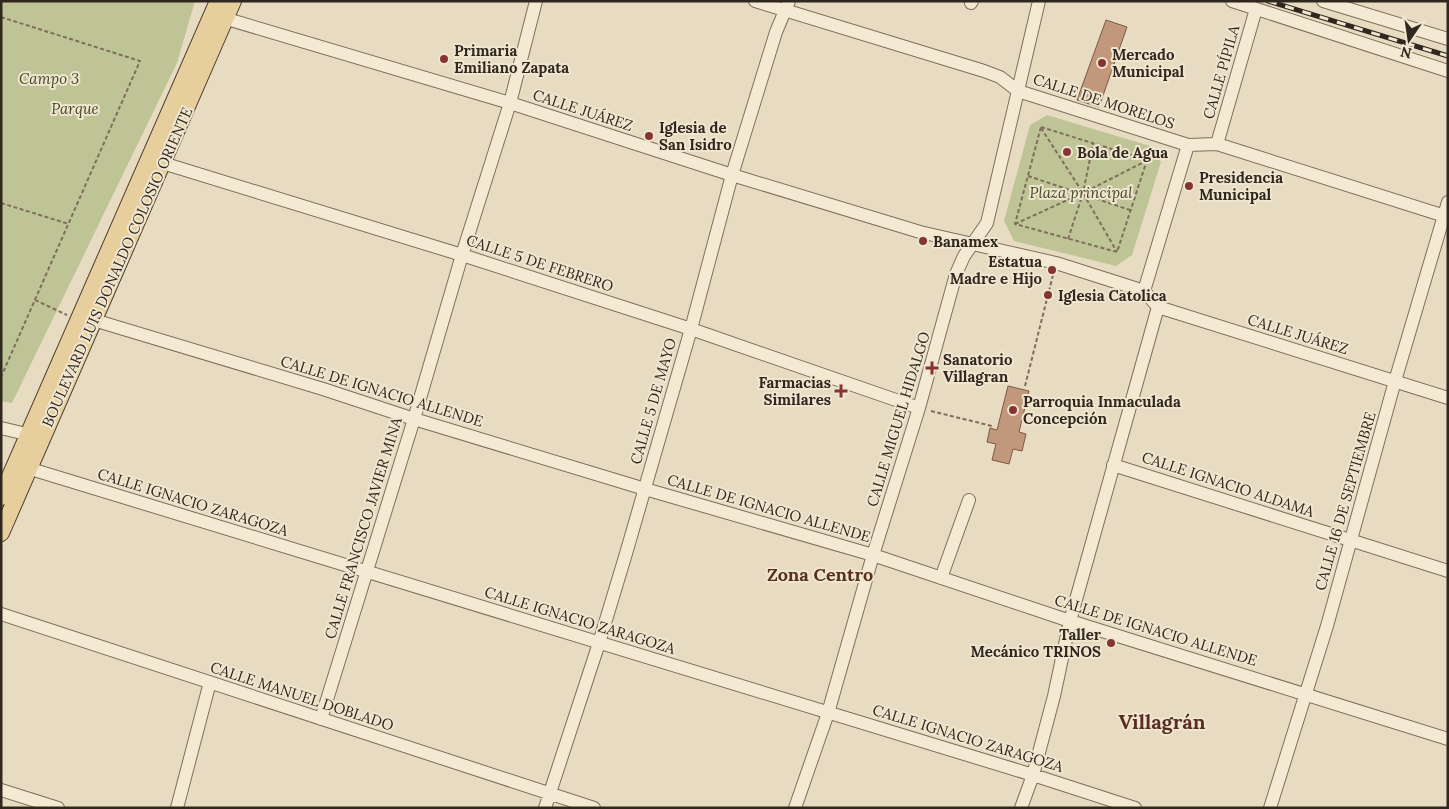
<svg xmlns="http://www.w3.org/2000/svg" width="1449" height="809" font-family="Lora,serif">
  <style>
    .green { fill: #bfc497 }
    .building { fill: #c1987c; stroke: #7b5944 }
    .lines { fill: none; stroke-linecap: round; stroke-linejoin: round }
    .minor-casing { stroke: #7f6e5b; stroke-width: 14 }
    .major-casing { stroke: #4d3d2f; stroke-width: 18 }
    .path { stroke: #7f6e5b; stroke-width: 2; stroke-dasharray: 4 2.5; stroke-linecap: butt }
    .minor { stroke: #f4ead3; stroke-width: 12 }
    .major { stroke: #e7cf9d; stroke-width: 16 }
    .rail-casing { stroke: #30271e; stroke-width: 5 }
    .rail { stroke: #f0e6d0; stroke-width: 3; stroke-dasharray: 9; stroke-linecap: butt }
    .poi-dot { fill: #863334; stroke: #f0e6d0; stroke-width: 2 }
    .labels { text-anchor: middle; dominant-baseline: central; stroke-width: 4; stroke-linejoin: round; paint-order: stroke }
    .poi-label { font-size: 15px; font-weight: bold; fill: #30271e; stroke: #f0e6d0; text-anchor: start }
    .street-label { font-size: 15px; fill: #30271e; stroke: #f0e6d0 }
    .park-label { font-size: 15px; font-style: italic; fill: #424a27; stroke: #f0e6d0 }
    .quarter-label { font-size: 18px; font-weight: bold; fill: #582d22; stroke: #f0e6d0 }
    .district-label { font-size: 20px; font-weight: bold; fill: #582d22; stroke: #f0e6d0 }
  </style>
  <rect width="100%" height="100%" fill="#e7dcc2"/>
  <path class="green" d="M 1,1 L 195,1 L 177,63 L 12,403 L 1,401 Z
    M 1047,115 L 1150,146 L 1161,162 L 1132,255 L 1116,266 L 1014,241 L 1004,221 L 1030,125 Z"/>
  <path class="building" d="M 1106,20 L 1127,27 L 1099,107 L 1077,100 Z
    M 1008,386 L 1029,391 L 1019,432 L 1026,434 L 1022,451 L 1013,449 L 1009,464 L 992,460 L 996,444 L 987,442 L 990,428 L 997,430 Z"/>
  <g class="lines">
    <g class="minor-casing">
      <path id="minor" d="M 755,1 L 984,71 L 1000,77 L 1018,91 L 1188,145 L 1217,144 L 1448,217
        M 1232,1 L 1448,71
        M 1323,1 L 1448,39
        M 971,3 L 972,1
        M 217,16 L 510,103 L 732,175 L 920,232 L 1056,263 L 1144,291
        M 1217,144 L 1256,9
        M 156,161 L 462,255 L 691,329 L 919,408
        M 1144,291 L 1158,307 L 1448,398
        M 1144,291 L 1188,145
        M 87,318 L 323,389 L 414,419 L 645,489 L 873,555 L 1070,621 L 1448,739
        M 1,428 L 35,436
        M 1113,465 L 1448,571
        M 21,466 L 1033,775 L 1135,808
        M 941,578 L 969,500
        M 1,614 L 594,808
        M 321,719 L 414,419 L 462,255 L 510,103 L 536,1
        M 1,790 L 58,808
        M 177,808 L 210,682
        M 545,808 L 599,643 L 625,557 L 691,329 L 732,175 L 776,32 L 789,1
        M 795,808 L 828,713 L 873,555 L 919,408 L 956,274 L 964,256 L 987,223 L 1039,1
        M 1021,808 L 1033,775 L 1054,696 L 1070,621 L 1158,307
        M 1270,808 L 1327,626 L 1395,381 L 1448,202"/>
    </g>
    <g class="major-casing">
      <path id="major" d="M 1,497 L 218,1
        M 1,533 L 233,1"/>
    </g>
    <path class="path" d="M 1,17 L 140,61 L 1,377
      M 1041,127 L 1147,160 L 1117,252 L 1015,224 Z
      M 1041,128 L 1083,193 L 1117,252
      M 1028,176 L 1130,210
      M 1,203 L 69,224
      M 1015,224 L 1083,193 L 1146,161
      M 1068,239 L 1083,193 L 1093,144
      M 35,300 L 67,315
      M 1025,386 L 1053,275
      M 931,411 L 992,426"/>
    <use href="#minor" class="minor"/>
    <use href="#major" class="major"/>
    <g class="rail-casing">
      <path id="rail" d="M 1268,1 L 1448,56"/>
    </g>
    <use href="#rail" class="rail"/>
  </g>
  <g class="poi-dot">
    <circle cx="444" cy="59" r="5"/>
    <circle cx="1102" cy="63" r="5"/>
    <circle cx="649" cy="136" r="5"/>
    <circle cx="1067" cy="152" r="5"/>
    <circle cx="1189" cy="186" r="5"/>
    <circle cx="923" cy="241" r="5"/>
    <circle cx="1052" cy="270" r="5"/>
    <circle cx="1048" cy="295" r="5"/>
    <path d="M929.5 360.5h5v5h5v5h-5v5h-5v-5h-5v-5h5z"/>
    <path d="M838.5 383.5h5v5h5v5h-5v5h-5v-5h-5v-5h5z"/>
    <circle cx="1013" cy="410" r="5"/>
    <circle cx="1111" cy="643" r="5"/>
  </g>
  <g class="labels">
    <g class="poi-label">
      <text x="454" y="50">Primaria<tspan x="454" dy="17">Emiliano Zapata</tspan></text>
      <text x="1112" y="54">Mercado<tspan x="1112" dy="17">Municipal</tspan></text>
      <text x="659" y="127">Iglesia de<tspan x="659" dy="17">San Isidro</tspan></text>
      <text x="1077" y="152">Bola de Agua</text>
      <text x="1199" y="177">Presidencia<tspan x="1199" dy="17">Municipal</tspan></text>
      <text x="933" y="241">Banamex</text>
      <text x="1042" y="261" text-anchor="end">Estatua<tspan x="1042" dy="17">Madre e Hijo</tspan></text>
      <text x="1058" y="295">Iglesia Catolica</text>
      <text x="943" y="359">Sanatorio<tspan x="943" dy="17">Villagran</tspan></text>
      <text x="831" y="382" text-anchor="end">Farmacias<tspan x="831" dy="17">Similares</tspan></text>
      <text x="1023" y="401">Parroquia Inmaculada<tspan x="1023" dy="17">Concepción</tspan></text>
      <text x="1101" y="634" text-anchor="end">Taller<tspan x="1101" dy="17">Mecánico TRINOS</tspan></text>
    </g>
    <g class="street-label">
      <text transform="translate(1221 72) rotate(-74)">CALLE PÍPILA</text>
      <text transform="translate(1104 101) rotate(18)">CALLE DE MORELOS</text>
      <text transform="translate(583 110) rotate(18)">CALLE JUÁREZ</text>
      <text transform="translate(540 263) rotate(18)">CALLE 5 DE FEBRERO</text>
      <text transform="translate(117 267) rotate(-66)">BOULEVARD LUIS DONALDO COLOSIO ORIENTE</text>
      <text transform="translate(1298 334) rotate(17)">CALLE JUÁREZ</text>
      <text transform="translate(382 391) rotate(17)">CALLE DE IGNACIO ALLENDE</text>
      <text transform="translate(653 401) rotate(-74)">CALLE 5 DE MAYO</text>
      <text transform="translate(898 419) rotate(-73)">CALLE MIGUEL HIDALGO</text>
      <text transform="translate(1228 484) rotate(18)">CALLE IGNACIO ALDAMA</text>
      <text transform="translate(1345 501) rotate(-74)">CALLE 16 DE SEPTIEMBRE</text>
      <text transform="translate(193 502) rotate(17)">CALLE IGNACIO ZARAGOZA</text>
      <text transform="translate(769 508) rotate(16)">CALLE DE IGNACIO ALLENDE</text>
      <text transform="translate(363 528) rotate(-73)">CALLE FRANCISCO JAVIER MINA</text>
      <text transform="translate(580 620) rotate(17)">CALLE IGNACIO ZARAGOZA</text>
      <text transform="translate(1156 630) rotate(17)">CALLE DE IGNACIO ALLENDE</text>
      <text transform="translate(302 696) rotate(18)">CALLE MANUEL DOBLADO</text>
      <text transform="translate(968 738) rotate(17)">CALLE IGNACIO ZARAGOZA</text>
    </g>
    <g class="park-label">
      <text x="49" y="78">Campo 3</text>
      <text x="75" y="108">Parque</text>
      <text x="1081" y="192">Plaza principal</text>
    </g>
    <g class="quarter-label">
      <text x="820" y="574">Zona Centro</text>
    </g>
    <g class="district-label">
      <text x="1162" y="721">Villagrán</text>
    </g>
  </g>
  <rect width="1449" height="809" fill="none" stroke="#30271e" stroke-width="5"/>
  <g transform="translate(1409 40) rotate(193)" stroke="#f0e6d0" stroke-width="4" paint-order="stroke">
  <path d="M0-4L9 19L0 12L-9 19Z" fill="#30271e"/>
  <text y="-8" font-size="14" font-weight="bold" text-anchor="middle" fill="#30271e">N</text>
  </g>
</svg>
